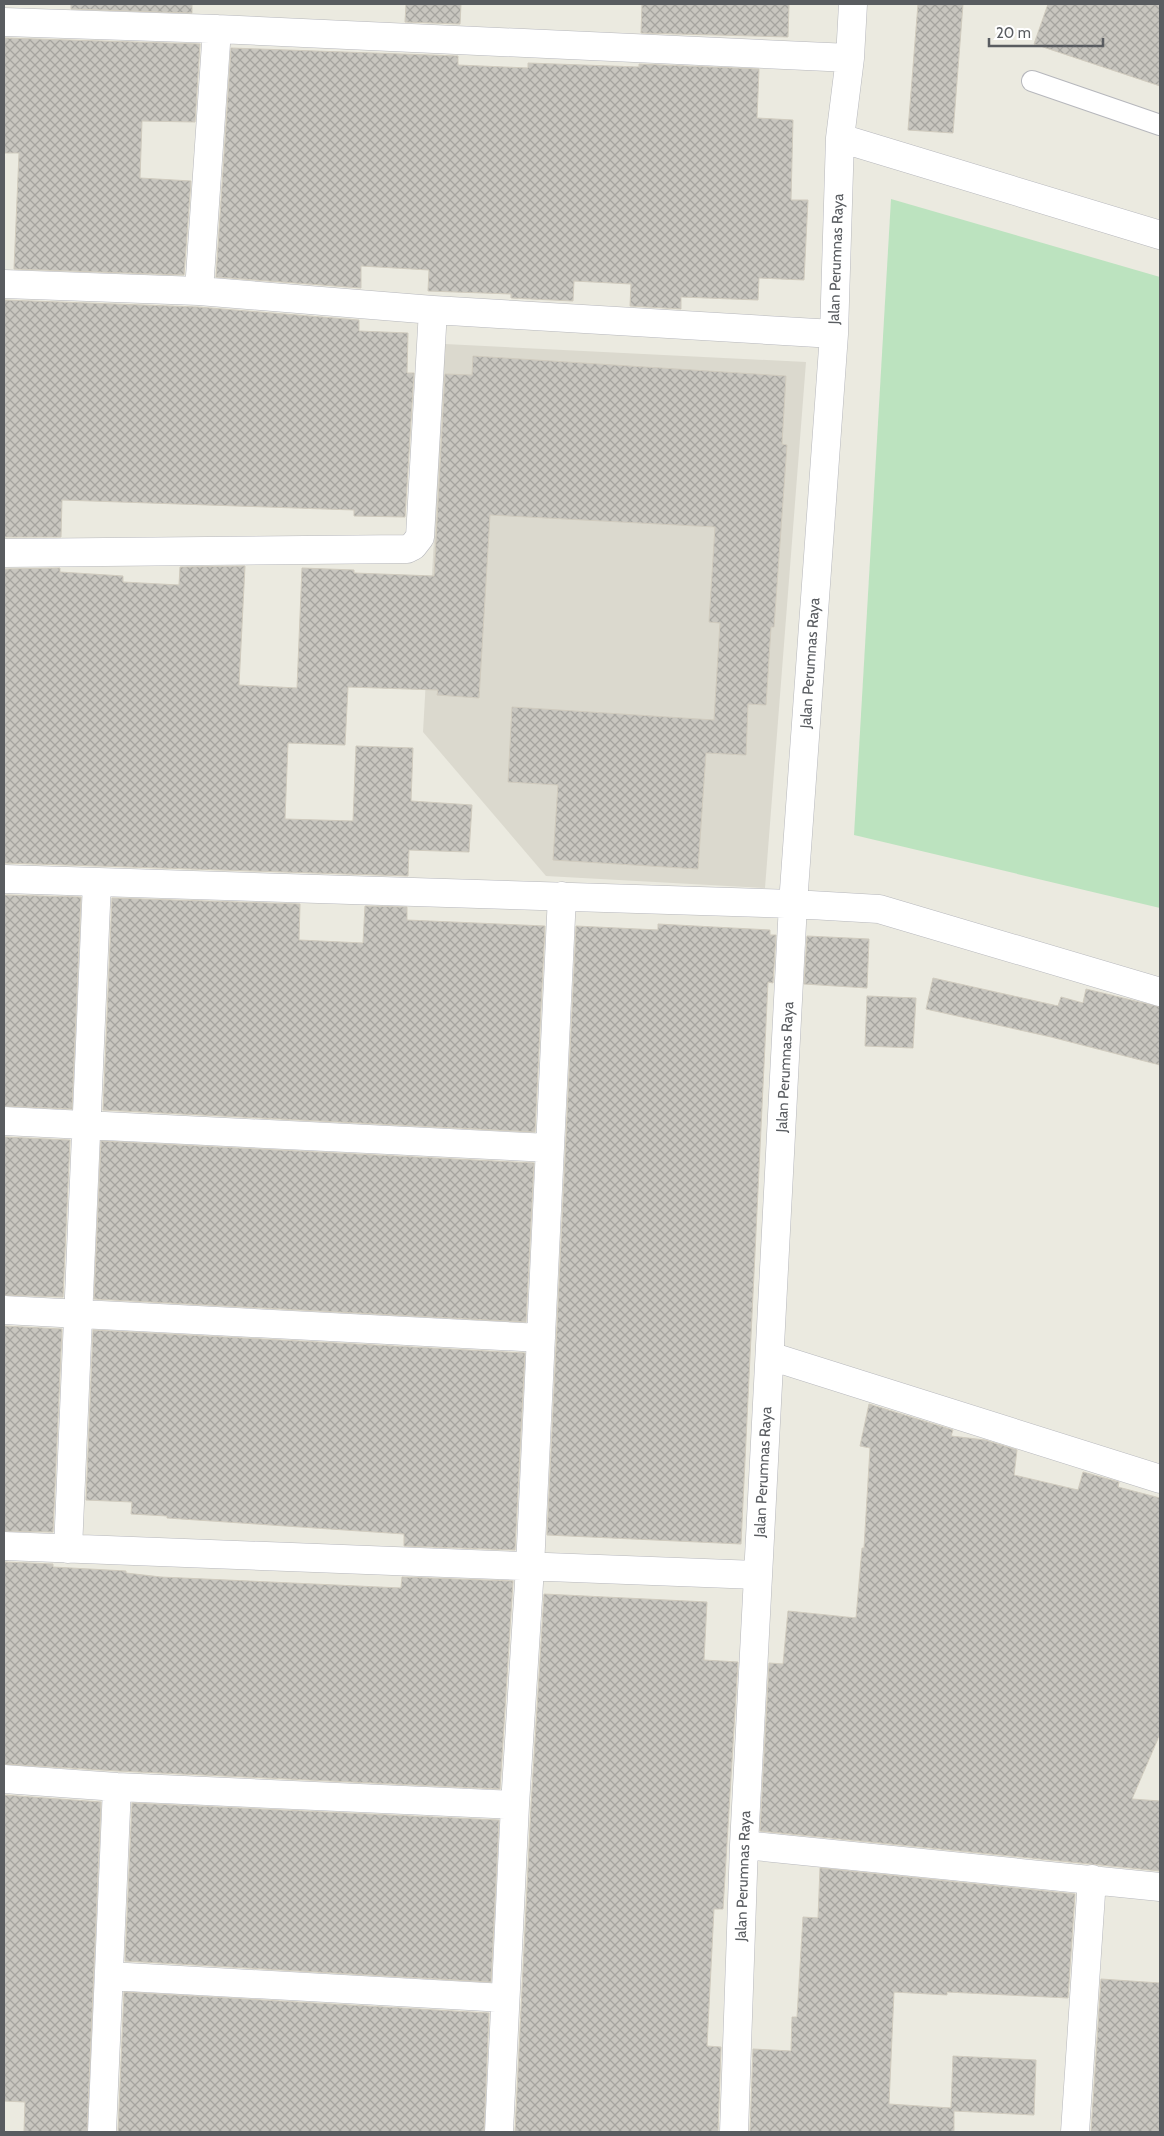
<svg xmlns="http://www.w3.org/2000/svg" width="1164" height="2136" font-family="Cabin,sans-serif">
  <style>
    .education { fill: #dbd9ce }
    .garden { fill: #bce3bf }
    .building { fill: url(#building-cross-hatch); stroke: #d0cbbe }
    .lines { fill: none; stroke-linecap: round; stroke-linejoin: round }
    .lane-casing { stroke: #b6b7bc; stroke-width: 22 }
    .street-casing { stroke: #b6b7bc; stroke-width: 29 }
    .lane { stroke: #fff; stroke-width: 20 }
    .street { stroke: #fff; stroke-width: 28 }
    .labels { text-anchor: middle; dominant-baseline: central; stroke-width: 4; stroke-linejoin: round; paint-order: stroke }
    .street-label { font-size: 15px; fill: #595c60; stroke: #fff }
  </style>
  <defs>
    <pattern id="building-cross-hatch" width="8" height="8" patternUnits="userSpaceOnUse" patternTransform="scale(1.25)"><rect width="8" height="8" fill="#c8c6bf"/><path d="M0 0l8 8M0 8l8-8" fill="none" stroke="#a5a49f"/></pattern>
  </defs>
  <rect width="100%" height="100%" fill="#ebeae0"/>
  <path class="education" d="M 445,344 L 806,362 L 765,888 L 546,876 L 423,732 Z"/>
  <path class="garden" d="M 891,199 L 1160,277 L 1160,908 L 854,835 Z"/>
  <path class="building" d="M 71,4 L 192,4 L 192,13 L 71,9 Z
    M 406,4 L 461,4 L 460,24 L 405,22 Z
    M 642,4 L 789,4 L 788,37 L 641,33 Z
    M 918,4 L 963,4 L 953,133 L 908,130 Z
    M 1048,4 L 1160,4 L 1160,86 L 1034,44 Z
    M 4,38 L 200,44 L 195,122 L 142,121 L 140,178 L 191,181 L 184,275 L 14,269 L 19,153 L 4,153 Z
    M 231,48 L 458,56 L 458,65 L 528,68 L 528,63 L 639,67 L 639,64 L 759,69 L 757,118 L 793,120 L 791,200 L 808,200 L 804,280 L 759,278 L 758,300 L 681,297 L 681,309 L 630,306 L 631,284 L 574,281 L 573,301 L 511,298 L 511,294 L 428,291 L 429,270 L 361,266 L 361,288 L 216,277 Z
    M 4,300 L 198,307 L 359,320 L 359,331 L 408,333 L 407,373 L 414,373 L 405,517 L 354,516 L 354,510 L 62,500 L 61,537 L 4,537 Z
    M 473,356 L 786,376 L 782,444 L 787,445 L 774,627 L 771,627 L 766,705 L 748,704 L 746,755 L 706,753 L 698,869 L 553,860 L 558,785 L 508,782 L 512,707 L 714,720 L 720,623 L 709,622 L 715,527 L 490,515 L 479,698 L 437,695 L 438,690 L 348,687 L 345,745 L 288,743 L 285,819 L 353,821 L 356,746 L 413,748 L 411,801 L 472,805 L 469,852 L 409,850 L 408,876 L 4,863 L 4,569 L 60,568 L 60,572 L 123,576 L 123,582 L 179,585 L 180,567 L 245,566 L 239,685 L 297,688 L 302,568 L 354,570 L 354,573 L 434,576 L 445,374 L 472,375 Z
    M 4,895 L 81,897 L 72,1109 L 4,1106 Z
    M 112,898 L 300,904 L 299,940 L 363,943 L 365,906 L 407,907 L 407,920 L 545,926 L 535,1132 L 103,1110 Z
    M 658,924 L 770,930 L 770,935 L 776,935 L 773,983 L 768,982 L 741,1544 L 547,1535 L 576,926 L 658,930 Z
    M 807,936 L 869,939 L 867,988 L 804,984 Z
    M 933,978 L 1058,1006 L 1061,997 L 1083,1003 L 1086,989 L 1160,1007 L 1160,1065 L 1051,1037 L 926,1009 Z
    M 867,996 L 916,998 L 913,1048 L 865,1046 Z
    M 4,1137 L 70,1140 L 63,1297 L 4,1295 Z
    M 101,1141 L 534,1163 L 526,1322 L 94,1299 Z
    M 4,1326 L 62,1329 L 53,1532 L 4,1531 Z
    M 93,1330 L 525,1353 L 515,1550 L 404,1546 L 404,1534 L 167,1518 L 167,1516 L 131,1514 L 132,1502 L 86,1500 Z
    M 869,1404 L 953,1430 L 951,1436 L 985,1440 L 1017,1450 L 1014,1475 L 1078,1490 L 1083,1472 L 1119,1482 L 1118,1487 L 1160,1498 L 1160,1734 L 1132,1799 L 1160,1801 L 1160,1871 L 760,1831 L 769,1663 L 783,1664 L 788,1611 L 856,1618 L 862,1548 L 864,1548 L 870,1448 L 860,1446 Z
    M 4,1562 L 53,1564 L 53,1567 L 126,1571 L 126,1573 L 161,1577 L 401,1588 L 402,1577 L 513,1581 L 500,1789 L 118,1771 L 4,1764 Z
    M 544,1594 L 707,1602 L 704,1660 L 738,1662 L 723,1909 L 714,1909 L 707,2046 L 721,2047 L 718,2132 L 515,2132 L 531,1806 Z
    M 4,1795 L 101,1802 L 87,2132 L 24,2132 L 25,2102 L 4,2101 Z
    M 132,1803 L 499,1820 L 491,1982 L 125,1961 Z
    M 820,1868 L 1075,1894 L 1068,1998 L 947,1992 L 947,1995 L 894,1992 L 889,2104 L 951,2108 L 953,2056 L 1036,2060 L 1034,2115 L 954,2111 L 954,2132 L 750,2132 L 753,2049 L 791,2051 L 792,2017 L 797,2017 L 803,1917 L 818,1918 Z
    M 1101,1979 L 1160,1983 L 1160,2132 L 1091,2132 Z
    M 124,1992 L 489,2013 L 484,2132 L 118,2132 Z"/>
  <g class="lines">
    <g class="lane-casing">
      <path id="lane" d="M 1032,81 L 1160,125"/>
    </g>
    <g class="street-casing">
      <path id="street" d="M 4,22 L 217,29 L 850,58
        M 840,138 L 1160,235
        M 4,284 L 199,291 L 433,310 L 834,334
        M 199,291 L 217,29
        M 4,553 L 407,549 L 413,546 L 420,537 L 433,310
        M 4,879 L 793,904 L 879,909 L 1160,992
        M 4,1121 L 550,1148
        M 4,1310 L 541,1338
        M 770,1356 L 1160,1479
        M 4,1546 L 757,1575
        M 68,1549 L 97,882
        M 4,1779 L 117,1787 L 515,1805
        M 744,1845 L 1160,1887
        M 109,1976 L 505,1998
        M 102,2132 L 117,1787
        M 499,2132 L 515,1805 L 530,1567 L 562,896
        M 734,2132 L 744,1845 L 793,904 L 834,334 L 840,138 L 850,58 L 853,4
        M 1075,2132 L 1092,1879"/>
    </g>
    <use href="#lane" class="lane"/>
    <use href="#street" class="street"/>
  </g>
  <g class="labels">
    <g class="street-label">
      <text transform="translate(836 259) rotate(-88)">Jalan Perumnas Raya</text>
      <text transform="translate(810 663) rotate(-86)">Jalan Perumnas Raya</text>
      <text transform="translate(785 1067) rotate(-87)">Jalan Perumnas Raya</text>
      <text transform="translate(763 1472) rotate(-87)">Jalan Perumnas Raya</text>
      <text transform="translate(743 1876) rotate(-88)">Jalan Perumnas Raya</text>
    </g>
  </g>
  <rect width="1164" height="2136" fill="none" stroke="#595c60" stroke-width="10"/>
  <path d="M989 38v8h114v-8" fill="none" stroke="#595c60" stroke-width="2.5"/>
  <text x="996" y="38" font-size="15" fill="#595c60" stroke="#ffffff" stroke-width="4" paint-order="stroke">20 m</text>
</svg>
